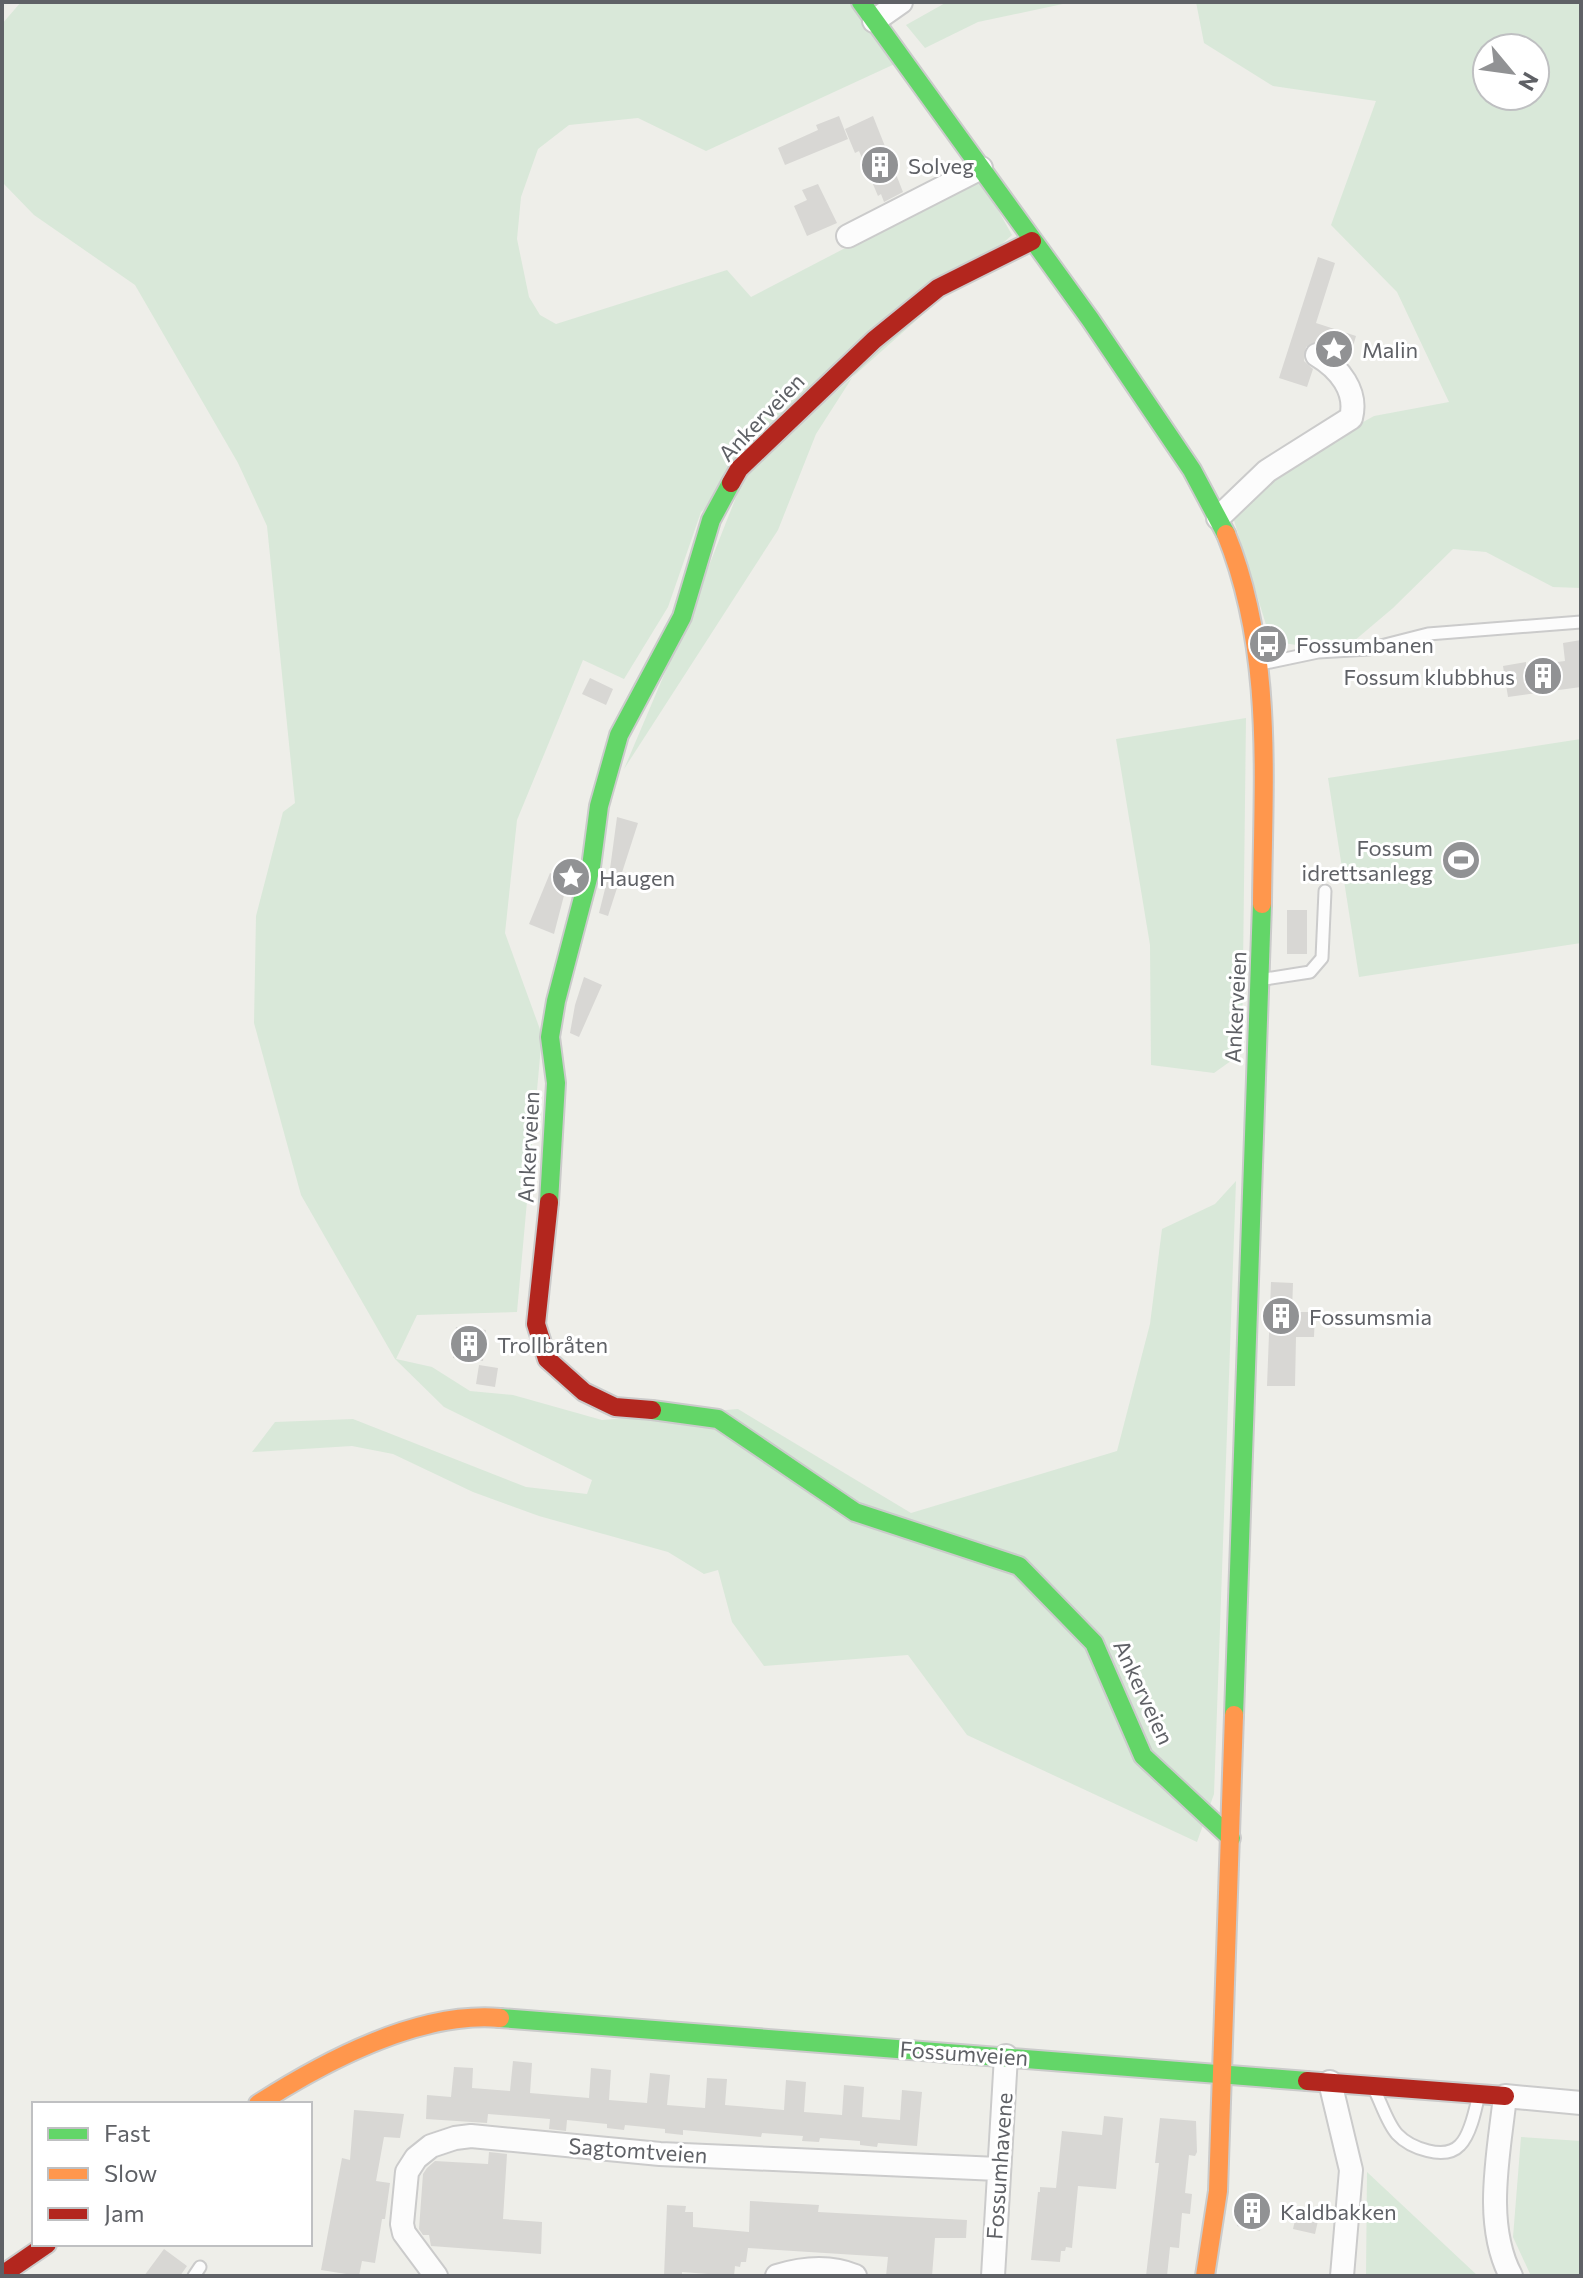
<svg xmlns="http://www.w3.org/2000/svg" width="1583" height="2278" font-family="Commissioner,sans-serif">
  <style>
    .green { fill: #d9e8d9; fill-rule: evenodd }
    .building { fill: #d8d7d4 }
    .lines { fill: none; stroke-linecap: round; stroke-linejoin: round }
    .lane-casing { stroke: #cbcbcb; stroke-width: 15 }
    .street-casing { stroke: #cbcbcb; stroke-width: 26 }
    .fast-casing { stroke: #cbcbcb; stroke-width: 22 }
    .slow-casing { stroke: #cbcbcb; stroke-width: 22 }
    .jam-casing { stroke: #cbcbcb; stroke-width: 22 }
    .lane { stroke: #fcfcfc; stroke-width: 11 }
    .street { stroke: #fcfcfc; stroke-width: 22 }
    .fast { stroke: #63d668; stroke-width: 18 }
    .slow { stroke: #ff974d; stroke-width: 18 }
    .jam { stroke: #b3261e; stroke-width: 18 }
    .labels { text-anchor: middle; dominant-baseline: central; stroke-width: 6; stroke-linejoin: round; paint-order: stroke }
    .poi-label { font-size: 22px; fill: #5f6166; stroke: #fff; text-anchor: start }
    .street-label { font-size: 22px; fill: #5f6166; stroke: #fff }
  </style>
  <rect width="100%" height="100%" fill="#eeeee9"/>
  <path class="green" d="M 21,2 L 849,2 L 899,62 L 706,151 L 638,118 L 569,125 L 538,149 L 521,197 L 517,239 L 529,297 L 540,315 L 556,324 L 727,270 L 751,297 L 980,178 L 1012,235 L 701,512 L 668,607 L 624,679 L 583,660 L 517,820 L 505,933 L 542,1035 L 517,1312 L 417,1315 L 396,1359 L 432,1367 L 470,1391 L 513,1395 L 602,1420 L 738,1409 L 911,1513 L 1117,1451 L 1150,1324 L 1162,1229 L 1215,1204 L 1236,1181 L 1214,1794 L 1197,1842 L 967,1735 L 908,1655 L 764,1666 L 732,1622 L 718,1570 L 704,1574 L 668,1552 L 539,1516 L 473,1492 L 393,1454 L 352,1446 L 252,1452 L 275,1422 L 353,1419 L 526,1487 L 587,1494 L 592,1480 L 444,1407 L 395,1359 L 301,1195 L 254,1023 L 256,916 L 283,812 L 295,803 L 267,526 L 238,463 L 135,285 L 34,215 L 2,182 L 2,24 Z
    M 947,2 L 1072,2 L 978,22 L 925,48 L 906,25 Z
    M 1196,2 L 1581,2 L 1581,588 L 1553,587 L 1486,552 L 1453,549 L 1393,608 L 1341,652 L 1271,641 L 1232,514 L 1277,470 L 1374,416 L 1449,402 L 1397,292 L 1331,225 L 1376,101 L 1273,86 L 1204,43 ZM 1487,48 L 1535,48 L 1535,96 L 1487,96 Z
    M 866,356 L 816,434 L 778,530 L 624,769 L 689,616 L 746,472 Z
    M 1246,718 L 1242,1053 L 1214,1073 L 1151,1065 L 1150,945 L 1116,739 Z
    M 1581,739 L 1581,943 L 1359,977 L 1328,778 Z
    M 1521,2137 L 1581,2141 L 1581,2276 L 1531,2276 L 1513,2237 Z
    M 1367,2172 L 1478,2276 L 1366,2276 Z"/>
  <path class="building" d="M 839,116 L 848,139 L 785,165 L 778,148 L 818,130 L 816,125 Z
    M 873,116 L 903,192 L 884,202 L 881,194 L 878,196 L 859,151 L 855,153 L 845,129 Z
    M 818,184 L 837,223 L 807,236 L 794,206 L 807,200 L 802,190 Z
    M 1318,257 L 1335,263 L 1316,323 L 1356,336 L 1350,356 L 1319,341 L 1306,347 L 1304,361 L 1313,369 L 1307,387 L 1279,378 Z
    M 1581,640 L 1581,687 L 1508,697 L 1503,666 L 1526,662 L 1526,666 L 1565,661 L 1563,643 Z
    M 590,678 L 613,689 L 606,705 L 582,694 Z
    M 617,817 L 638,823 L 608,916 L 599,913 L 610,869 Z
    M 550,873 L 568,880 L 554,934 L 529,924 Z
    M 1287,910 L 1307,910 L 1307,954 L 1287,954 Z
    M 584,977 L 602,985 L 579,1037 L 570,1033 L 575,1005 Z
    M 1271,1282 L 1293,1283 L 1292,1312 L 1315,1312 L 1314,1337 L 1296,1337 L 1295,1386 L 1267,1386 Z
    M 456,1327 L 486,1330 L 483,1361 L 453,1358 Z
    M 479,1365 L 498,1368 L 495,1387 L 476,1384 Z
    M 513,2061 L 532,2063 L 530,2093 L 589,2098 L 591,2068 L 611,2070 L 609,2100 L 647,2103 L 650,2073 L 670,2075 L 667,2105 L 705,2108 L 707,2078 L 727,2079 L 725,2105 L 784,2110 L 786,2080 L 806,2082 L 804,2112 L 842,2115 L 844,2085 L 864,2087 L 862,2117 L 900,2120 L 902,2090 L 922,2092 L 917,2146 L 878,2143 L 877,2147 L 860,2145 L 860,2141 L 820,2138 L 819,2142 L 802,2141 L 803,2136 L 762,2133 L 761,2137 L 683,2130 L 683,2135 L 665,2133 L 665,2129 L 625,2125 L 624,2130 L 607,2128 L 607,2124 L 567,2120 L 566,2131 L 549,2129 L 550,2119 L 488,2114 L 487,2123 L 426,2119 L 427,2095 L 451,2097 L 454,2067 L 473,2068 L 472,2088 L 510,2091 Z
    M 354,2110 L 404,2114 L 400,2138 L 384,2137 L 376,2181 L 390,2183 L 385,2219 L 382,2219 L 375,2263 L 362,2261 L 359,2276 L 321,2270 L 342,2158 L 350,2160 Z
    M 1104,2116 L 1123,2118 L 1116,2189 L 1078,2186 L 1072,2248 L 1066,2247 L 1065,2251 L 1061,2251 L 1060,2262 L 1031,2260 L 1038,2192 L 1040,2192 L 1040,2187 L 1056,2188 L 1062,2131 L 1102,2135 Z
    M 1160,2118 L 1196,2121 L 1197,2152 L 1195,2156 L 1189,2155 L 1185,2193 L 1192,2194 L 1190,2214 L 1182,2213 L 1179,2248 L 1170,2247 L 1167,2276 L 1146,2276 L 1159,2163 L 1155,2163 Z
    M 489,2152 L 507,2154 L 503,2219 L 542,2222 L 541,2254 L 431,2246 L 429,2235 L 423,2235 L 419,2229 L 423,2174 L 427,2168 L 435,2161 L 488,2164 Z
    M 1243,2198 L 1265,2202 L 1260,2231 L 1237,2226 Z
    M 750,2201 L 819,2205 L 818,2212 L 967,2220 L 966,2238 L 935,2238 L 932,2276 L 886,2276 L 888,2257 L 748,2248 L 746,2262 L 741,2262 L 740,2267 L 735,2266 L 734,2276 L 682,2272 L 682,2276 L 664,2276 L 667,2205 L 686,2206 L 685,2212 L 693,2212 L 693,2227 L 749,2232 Z
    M 1298,2207 L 1320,2212 L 1315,2234 L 1293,2229 Z
    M 164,2249 L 187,2266 L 180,2276 L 144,2276 Z"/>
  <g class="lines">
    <g class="lane-casing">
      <path id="lane" d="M 1261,664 L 1318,652 L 1369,649 L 1428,634 L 1581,622
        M 1265,979 L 1310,972 L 1322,958 L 1325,891
        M 1374,2089 C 1381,2102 1387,2123 1397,2134 C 1410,2148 1445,2161 1460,2145 C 1470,2135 1475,2112 1478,2098
        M 194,2276 L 200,2267"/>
    </g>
    <g class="street-casing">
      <path id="street" d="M 874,21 L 901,2
        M 848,236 L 981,168
        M 1218,518 L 1267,471 L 1351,418 C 1358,391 1339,368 1317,355
        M 1330,2082 L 1351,2170 L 1342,2276
        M 436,2276 L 404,2233 L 402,2224 L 407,2172 L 416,2158 L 431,2146 L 455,2138 L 471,2136 L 660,2154 L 998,2169
        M 777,2276 C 803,2268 829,2265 855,2276
        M 993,2276 L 1006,2056
        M 1511,2276 C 1483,2223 1499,2153 1505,2096 L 1581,2103"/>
    </g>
    <g class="fast-casing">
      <path id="fast" d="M 861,2 L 1090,319 L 1192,470 L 1226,534
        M 549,1202 L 556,1083 L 550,1037 L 556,1001 L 591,867 L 599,806 L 619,735 L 682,617 L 711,520 L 731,483
        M 652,1410 L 718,1419 L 855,1512 L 1019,1566 L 1094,1643 L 1143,1756 L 1231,1838
        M 1234,1715 L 1262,904
        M 500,2018 L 1307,2081"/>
    </g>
    <g class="slow-casing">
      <path id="slow" d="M 1226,534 C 1274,652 1263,779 1262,904
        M 258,2104 C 325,2061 418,2011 500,2018
        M 1205,2276 L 1218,2191 L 1234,1715"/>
    </g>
    <g class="jam-casing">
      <path id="jam" d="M 731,483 L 739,469 L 874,340 L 938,288 L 1032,241
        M 549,1202 L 536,1324 L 547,1359 L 584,1392 L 615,1407 L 652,1410
        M 1307,2081 L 1505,2096
        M 2,2275 L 47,2244"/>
    </g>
    <use href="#lane" class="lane"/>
    <use href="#street" class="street"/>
    <use href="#fast" class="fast"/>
    <use href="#slow" class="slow"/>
    <use href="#jam" class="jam"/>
  </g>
  <defs>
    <g id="building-disc" transform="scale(2)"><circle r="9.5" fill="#919294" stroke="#fff"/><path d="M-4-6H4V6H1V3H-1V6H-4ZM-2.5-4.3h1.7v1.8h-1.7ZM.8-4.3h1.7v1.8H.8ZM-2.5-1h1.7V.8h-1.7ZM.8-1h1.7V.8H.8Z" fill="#fff"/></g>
    <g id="sight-disc" transform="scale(2)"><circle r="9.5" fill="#919294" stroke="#fff"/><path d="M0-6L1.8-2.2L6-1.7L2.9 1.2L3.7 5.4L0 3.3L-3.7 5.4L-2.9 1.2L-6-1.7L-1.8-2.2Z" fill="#fff"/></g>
    <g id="bus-disc" transform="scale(2)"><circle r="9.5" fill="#919294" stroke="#fff"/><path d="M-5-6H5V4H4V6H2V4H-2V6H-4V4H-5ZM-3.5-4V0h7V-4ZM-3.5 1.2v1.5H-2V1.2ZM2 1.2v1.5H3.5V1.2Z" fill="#fff"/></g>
    <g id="stadium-disc" transform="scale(2)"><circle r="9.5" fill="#919294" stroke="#fff"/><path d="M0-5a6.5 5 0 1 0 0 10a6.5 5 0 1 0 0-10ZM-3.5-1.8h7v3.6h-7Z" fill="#fff"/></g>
  </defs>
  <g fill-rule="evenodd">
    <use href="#building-disc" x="880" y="165"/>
    <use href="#sight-disc" x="1334" y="349"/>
    <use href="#bus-disc" x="1268" y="644"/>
    <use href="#building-disc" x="1543" y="676"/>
    <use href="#stadium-disc" x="1461" y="860"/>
    <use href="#sight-disc" x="571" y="877"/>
    <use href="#building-disc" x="1281" y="1316"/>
    <use href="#building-disc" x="469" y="1344"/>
    <use href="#building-disc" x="1252" y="2211"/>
  </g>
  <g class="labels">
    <g class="poi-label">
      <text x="908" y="165">Solveg</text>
      <text x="1362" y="349">Malin</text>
      <text x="1296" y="644">Fossumbanen</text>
      <text x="1515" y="676" text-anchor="end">Fossum klubbhus</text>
      <text x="1433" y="847" text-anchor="end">Fossum<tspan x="1433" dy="25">idrettsanlegg</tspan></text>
      <text x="599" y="877">Haugen</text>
      <text x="1309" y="1316">Fossumsmia</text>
      <text x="497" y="1344">Trollbråten</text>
      <text x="1280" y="2211">Kaldbakken</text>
    </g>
    <g class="street-label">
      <text transform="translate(761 417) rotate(-46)">Ankerveien</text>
      <text transform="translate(1235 1007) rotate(-87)">Ankerveien</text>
      <text transform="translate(528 1147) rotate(-87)">Ankerveien</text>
      <text transform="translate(1144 1692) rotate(65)">Ankerveien</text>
      <text transform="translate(964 2053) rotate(4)">Fossumveien</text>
      <text transform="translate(638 2150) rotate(4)">Sagtomtveien</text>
      <text transform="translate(999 2166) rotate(-86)">Fossumhavene</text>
    </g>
  </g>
  <rect width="1583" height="2278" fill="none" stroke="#5f6166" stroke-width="8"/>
  <rect x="32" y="2102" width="280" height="144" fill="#ffffff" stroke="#bfc0c2" stroke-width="2"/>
  <rect x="48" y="2128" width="40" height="12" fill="#63d668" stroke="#bfc0c2" stroke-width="2"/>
  <text x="104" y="2142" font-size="24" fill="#5f6166">Fast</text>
  <rect x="48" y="2168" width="40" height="12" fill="#ff974d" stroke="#bfc0c2" stroke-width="2"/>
  <text x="104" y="2182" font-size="24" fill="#5f6166">Slow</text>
  <rect x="48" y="2208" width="40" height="12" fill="#b3261e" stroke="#bfc0c2" stroke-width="2"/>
  <text x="104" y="2222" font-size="24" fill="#5f6166">Jam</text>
  <g transform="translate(1511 72) rotate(119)"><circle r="38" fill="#ffffff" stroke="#bfc0c2" stroke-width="2"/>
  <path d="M0-6L14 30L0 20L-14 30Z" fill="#919294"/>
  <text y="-12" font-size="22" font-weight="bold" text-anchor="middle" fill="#5f6166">N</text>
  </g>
</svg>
